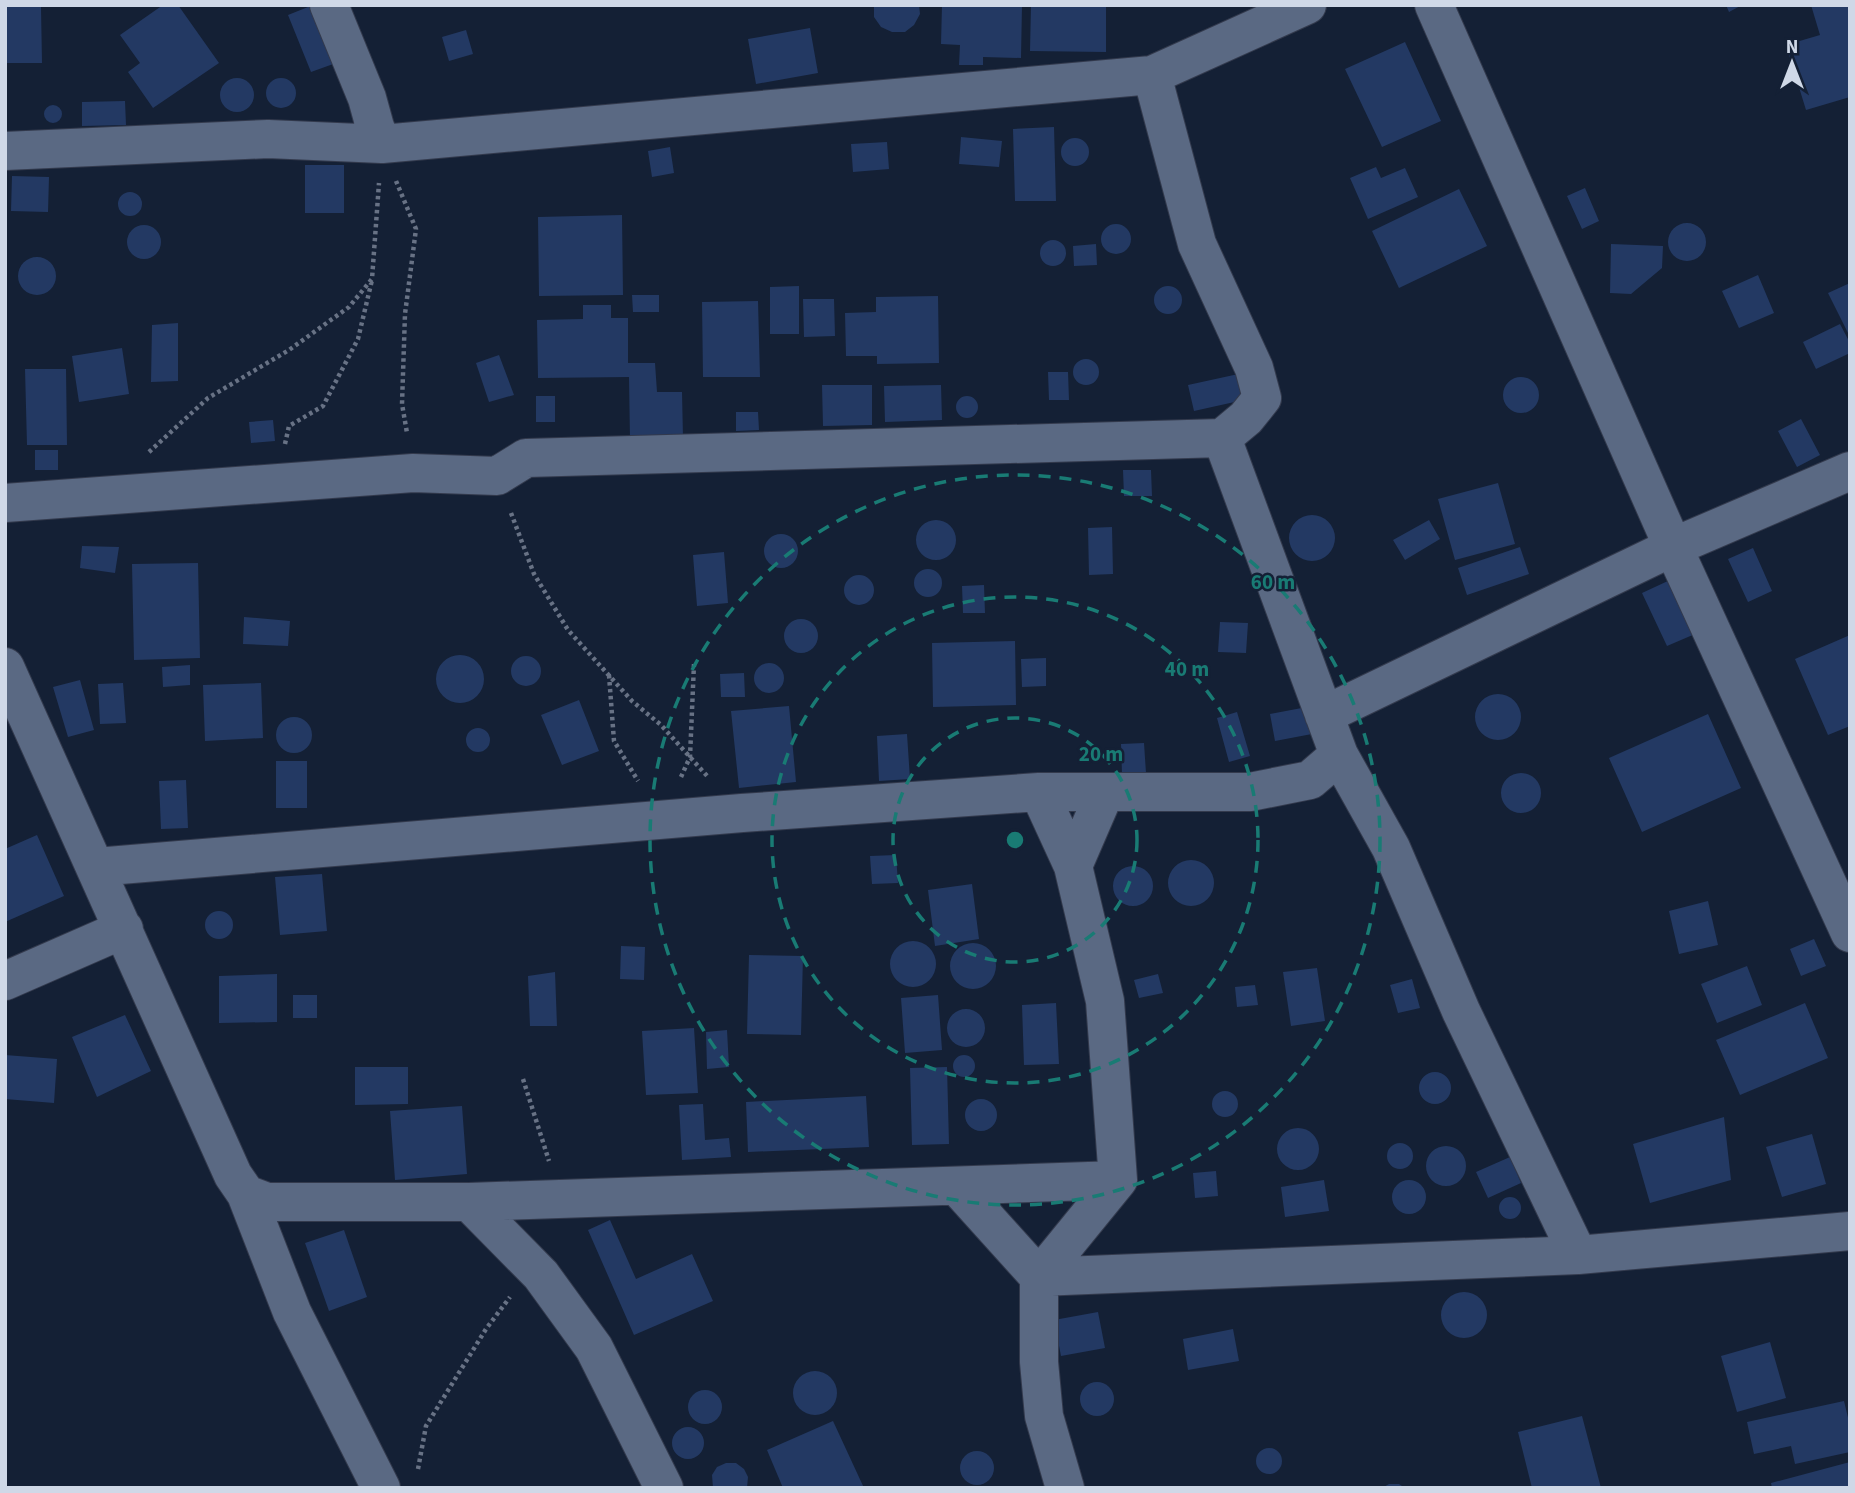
<svg xmlns="http://www.w3.org/2000/svg" width="1855" height="1493" font-family="'Source Sans 3',sans-serif">
  <style>
    .building { fill: #233963 }
    .lines { fill: none; stroke-linecap: round; stroke-linejoin: round }
    .minor-casing { stroke: #333a4d; stroke-width: 40 }
    .path { stroke: #687285; stroke-width: 4.5; stroke-dasharray: 3.5 3.5; stroke-linecap: butt }
    .minor { stroke: #5a6983; stroke-width: 38 }
    .ring { fill: none; stroke: #197b74; stroke-width: 3.5; stroke-dasharray: 12 9 }
    .centre { fill: #197b74; stroke: #142035; stroke-width: 3.5 }
    .ring-label { font-size: 21px; text-anchor: middle; font-weight: bold; fill: #197b74; stroke: #142035; stroke-width: 5; stroke-linejoin: round; paint-order: stroke }
  </style>
  <rect width="100%" height="100%" fill="#142035"/>
  <path class="building" d="M 163,5 L 178,5 L 219,63 L 153,108 L 128,72 L 140,63 L 120,35 Z
    M 313,5 L 336,63 L 311,72 L 288,15 Z
    M 874,5 L 919,5 L 920,14 L 914,25 L 905,32 L 892,32 L 881,27 L 874,17 Z
    M 942,5 L 1022,5 L 1021,58 L 983,57 L 983,65 L 959,65 L 960,45 L 941,44 Z
    M 1031,5 L 1106,5 L 1106,52 L 1030,51 Z
    M 1726,5 L 1742,5 L 1729,12 Z
    M 1811,5 L 1850,5 L 1850,97 L 1806,110 L 1786,45 L 1820,35 Z
    M 5,7 L 41,7 L 42,63 L 5,63 Z
    M 810,28 L 818,73 L 756,84 L 748,39 Z
    M 466,30 L 473,54 L 449,61 L 442,37 Z
    M 1405,42 L 1441,121 L 1382,147 L 1345,69 Z
    M266 93a15 15 0 1 1 30 0a15 15 0 1 1-30 0Z
    M220 95a17 17 0 1 1 34 0a17 17 0 1 1-34 0Z
    M 125,101 L 126,125 L 82,126 L 82,102 Z
    M44 114a9 9 0 1 1 18 0a9 9 0 1 1-18 0Z
    M 1054,127 L 1056,201 L 1015,201 L 1013,129 Z
    M 961,137 L 1002,141 L 999,167 L 959,164 Z
    M1061 152a14 14 0 1 1 28 0a14 14 0 1 1-28 0Z
    M 887,142 L 889,169 L 853,172 L 851,144 Z
    M 670,147 L 674,173 L 652,177 L 648,151 Z
    M 305,165 L 344,165 L 344,213 L 305,213 Z
    M 1376,167 L 1381,178 L 1405,168 L 1418,197 L 1368,219 L 1350,178 Z
    M 12,176 L 49,177 L 48,212 L 11,211 Z
    M 1585,188 L 1599,221 L 1582,229 L 1567,196 Z
    M 1459,189 L 1487,246 L 1399,288 L 1372,231 Z
    M118 204a12 12 0 1 1 24 0a12 12 0 1 1-24 0Z
    M 622,215 L 623,295 L 539,296 L 538,217 Z
    M1668 242a19 19 0 1 1 38 0a19 19 0 1 1-38 0Z
    M1101 239a15 15 0 1 1 30 0a15 15 0 1 1-30 0Z
    M127 242a17 17 0 1 1 34 0a17 17 0 1 1-34 0Z
    M1040 253a13 13 0 1 1 26 0a13 13 0 1 1-26 0Z
    M 1096,244 L 1097,265 L 1074,266 L 1073,246 Z
    M 1611,244 L 1663,246 L 1662,268 L 1631,294 L 1610,293 Z
    M18 276a19 19 0 1 1 38 0a19 19 0 1 1-38 0Z
    M 1758,275 L 1774,313 L 1739,328 L 1722,291 Z
    M 1850,283 L 1850,337 L 1828,293 Z
    M1154 300a14 14 0 1 1 28 0a14 14 0 1 1-28 0Z
    M 799,286 L 799,334 L 770,334 L 770,287 Z
    M 632,295 L 659,295 L 659,312 L 633,312 Z
    M 938,296 L 939,363 L 877,364 L 877,356 L 846,356 L 845,313 L 876,312 L 876,297 Z
    M 803,299 L 834,299 L 835,336 L 804,337 Z
    M 758,301 L 760,377 L 703,377 L 702,302 Z
    M 583,305 L 611,305 L 611,318 L 628,318 L 628,363 L 655,363 L 657,392 L 682,392 L 683,438 L 630,440 L 629,377 L 538,378 L 537,320 L 583,319 Z
    M 178,323 L 178,381 L 151,382 L 152,325 Z
    M 1840,324 L 1850,343 L 1850,353 L 1816,369 L 1803,342 Z
    M 122,348 L 129,394 L 79,402 L 72,356 Z
    M 499,355 L 514,395 L 489,402 L 476,363 Z
    M1073 372a13 13 0 1 1 26 0a13 13 0 1 1-26 0Z
    M 25,369 L 66,369 L 67,445 L 27,445 Z
    M 1048,372 L 1068,372 L 1069,400 L 1049,400 Z
    M 1243,373 L 1248,399 L 1194,411 L 1188,385 Z
    M1503 395a18 18 0 1 1 36 0a18 18 0 1 1-36 0Z
    M 822,385 L 872,385 L 872,425 L 823,426 Z
    M 941,385 L 942,420 L 885,422 L 884,386 Z
    M 536,396 L 555,396 L 555,422 L 536,422 Z
    M956 407a11 11 0 1 1 22 0a11 11 0 1 1-22 0Z
    M 736,412 L 758,412 L 759,430 L 736,431 Z
    M 1801,419 L 1820,455 L 1797,467 L 1778,431 Z
    M 273,420 L 275,441 L 251,443 L 249,422 Z
    M 35,450 L 58,450 L 58,470 L 35,470 Z
    M 1123,470 L 1151,470 L 1152,496 L 1124,496 Z
    M 1498,483 L 1515,544 L 1455,560 L 1438,499 Z
    M1289 538a23 23 0 1 1 46 0a23 23 0 1 1-46 0Z
    M 1429,520 L 1440,539 L 1405,560 L 1393,540 Z
    M916 540a20 20 0 1 1 40 0a20 20 0 1 1-40 0Z
    M 1112,527 L 1113,574 L 1089,575 L 1088,528 Z
    M764 551a17 17 0 1 1 34 0a17 17 0 1 1-34 0Z
    M 82,546 L 119,547 L 115,573 L 80,568 Z
    M 1520,547 L 1529,574 L 1467,595 L 1458,568 Z
    M 1753,548 L 1772,591 L 1748,602 L 1728,559 Z
    M 724,552 L 728,603 L 697,606 L 693,555 Z
    M 198,563 L 200,658 L 134,660 L 132,564 Z
    M914 583a14 14 0 1 1 28 0a14 14 0 1 1-28 0Z
    M844 590a15 15 0 1 1 30 0a15 15 0 1 1-30 0Z
    M 1670,580 L 1695,634 L 1667,646 L 1642,593 Z
    M 984,585 L 985,613 L 963,613 L 962,586 Z
    M 244,617 L 290,621 L 288,646 L 243,644 Z
    M784 636a17 17 0 1 1 34 0a17 17 0 1 1-34 0Z
    M 1220,622 L 1248,623 L 1246,653 L 1218,652 Z
    M 1850,635 L 1850,726 L 1828,735 L 1795,659 Z
    M 1015,641 L 1016,705 L 933,707 L 932,643 Z
    M436 679a24 24 0 1 1 48 0a24 24 0 1 1-48 0Z
    M511 671a15 15 0 1 1 30 0a15 15 0 1 1-30 0Z
    M 1046,658 L 1046,686 L 1022,687 L 1021,659 Z
    M754 678a15 15 0 1 1 30 0a15 15 0 1 1-30 0Z
    M 190,665 L 190,685 L 163,687 L 162,667 Z
    M 744,673 L 745,697 L 721,697 L 720,674 Z
    M 80,680 L 94,730 L 68,737 L 53,687 Z
    M 123,683 L 126,723 L 100,724 L 98,684 Z
    M 261,683 L 263,738 L 205,741 L 203,685 Z
    M1475 717a23 23 0 1 1 46 0a23 23 0 1 1-46 0Z
    M 579,700 L 599,751 L 562,765 L 541,715 Z
    M 789,706 L 796,782 L 739,788 L 731,711 Z
    M 1307,707 L 1312,734 L 1275,741 L 1270,714 Z
    M 1237,712 L 1250,756 L 1229,762 L 1217,718 Z
    M 1708,714 L 1741,788 L 1642,832 L 1609,758 Z
    M276 735a18 18 0 1 1 36 0a18 18 0 1 1-36 0Z
    M466 740a12 12 0 1 1 24 0a12 12 0 1 1-24 0Z
    M 907,734 L 910,779 L 879,781 L 877,736 Z
    M 1144,743 L 1146,773 L 1122,774 L 1121,744 Z
    M 276,761 L 307,761 L 307,808 L 276,808 Z
    M1501 793a20 20 0 1 1 40 0a20 20 0 1 1-40 0Z
    M 186,780 L 188,828 L 161,829 L 159,781 Z
    M 37,835 L 64,896 L 5,922 L 5,849 Z
    M 896,855 L 898,883 L 872,884 L 870,856 Z
    M1168 883a23 23 0 1 1 46 0a23 23 0 1 1-46 0Z
    M1113 886a20 20 0 1 1 40 0a20 20 0 1 1-40 0Z
    M 322,874 L 327,931 L 280,935 L 275,877 Z
    M 972,884 L 979,939 L 935,946 L 928,890 Z
    M 1708,901 L 1718,945 L 1679,954 L 1669,911 Z
    M205 925a14 14 0 1 1 28 0a14 14 0 1 1-28 0Z
    M 1814,939 L 1826,966 L 1801,976 L 1790,949 Z
    M890 964a23 23 0 1 1 46 0a23 23 0 1 1-46 0Z
    M950 966a23 23 0 1 1 46 0a23 23 0 1 1-46 0Z
    M 621,946 L 645,947 L 644,980 L 620,979 Z
    M 749,955 L 803,956 L 801,1035 L 747,1034 Z
    M 1747,966 L 1762,1005 L 1717,1023 L 1701,984 Z
    M 1317,968 L 1325,1021 L 1291,1026 L 1283,972 Z
    M 555,972 L 557,1026 L 530,1026 L 528,976 Z
    M 277,974 L 277,1022 L 219,1023 L 219,976 Z
    M 1158,974 L 1163,993 L 1139,998 L 1134,980 Z
    M 1412,979 L 1420,1008 L 1398,1013 L 1390,985 Z
    M 1255,985 L 1258,1005 L 1237,1007 L 1235,987 Z
    M 293,995 L 317,995 L 317,1018 L 293,1018 Z
    M 938,995 L 942,1050 L 905,1053 L 901,998 Z
    M 1056,1003 L 1059,1064 L 1024,1065 L 1022,1005 Z
    M 1805,1003 L 1828,1058 L 1740,1095 L 1716,1040 Z
    M947 1028a19 19 0 1 1 38 0a19 19 0 1 1-38 0Z
    M 125,1015 L 151,1071 L 97,1097 L 72,1037 Z
    M 694,1028 L 698,1093 L 646,1095 L 642,1031 Z
    M 727,1030 L 729,1067 L 707,1069 L 706,1032 Z
    M953 1066a11 11 0 1 1 22 0a11 11 0 1 1-22 0Z
    M 5,1055 L 57,1059 L 54,1103 L 5,1099 Z
    M 355,1067 L 408,1067 L 408,1104 L 355,1105 Z
    M 947,1067 L 949,1144 L 912,1145 L 910,1068 Z
    M1419 1088a16 16 0 1 1 32 0a16 16 0 1 1-32 0Z
    M1212 1104a13 13 0 1 1 26 0a13 13 0 1 1-26 0Z
    M 866,1096 L 869,1147 L 748,1152 L 746,1102 Z
    M965 1115a16 16 0 1 1 32 0a16 16 0 1 1-32 0Z
    M 703,1104 L 705,1140 L 729,1138 L 731,1157 L 682,1160 L 679,1105 Z
    M 462,1106 L 467,1174 L 395,1180 L 390,1111 Z
    M 1724,1117 L 1731,1180 L 1650,1203 L 1633,1144 Z
    M1277 1149a21 21 0 1 1 42 0a21 21 0 1 1-42 0Z
    M 1812,1134 L 1826,1184 L 1782,1197 L 1766,1147 Z
    M1387 1156a13 13 0 1 1 26 0a13 13 0 1 1-26 0Z
    M1426 1166a20 20 0 1 1 40 0a20 20 0 1 1-40 0Z
    M 1510,1157 L 1521,1183 L 1488,1198 L 1476,1172 Z
    M 1216,1171 L 1218,1196 L 1195,1198 L 1193,1173 Z
    M 1324,1180 L 1329,1211 L 1285,1217 L 1281,1187 Z
    M1392 1197a17 17 0 1 1 34 0a17 17 0 1 1-34 0Z
    M1499 1208a11 11 0 1 1 22 0a11 11 0 1 1-22 0Z
    M 610,1220 L 636,1279 L 692,1254 L 713,1301 L 634,1335 L 588,1230 Z
    M 344,1230 L 367,1297 L 329,1311 L 305,1243 Z
    M1441 1315a23 23 0 1 1 46 0a23 23 0 1 1-46 0Z
    M 1098,1312 L 1105,1348 L 1061,1356 L 1054,1320 Z
    M 1233,1329 L 1239,1361 L 1188,1370 L 1183,1339 Z
    M 1770,1342 L 1786,1398 L 1737,1412 L 1721,1356 Z
    M793 1393a22 22 0 1 1 44 0a22 22 0 1 1-44 0Z
    M1080 1399a17 17 0 1 1 34 0a17 17 0 1 1-34 0Z
    M688 1407a17 17 0 1 1 34 0a17 17 0 1 1-34 0Z
    M 1844,1401 L 1850,1426 L 1850,1452 L 1795,1464 L 1791,1446 L 1754,1454 L 1747,1422 Z
    M 1582,1416 L 1601,1488 L 1532,1488 L 1518,1432 Z
    M 833,1421 L 864,1488 L 783,1488 L 767,1450 Z
    M672 1443a16 16 0 1 1 32 0a16 16 0 1 1-32 0Z
    M1256 1461a13 13 0 1 1 26 0a13 13 0 1 1-26 0Z
    M960 1468a17 17 0 1 1 34 0a17 17 0 1 1-34 0Z
    M 1850,1462 L 1850,1488 L 1772,1488 L 1771,1483 Z
    M 726,1463 L 736,1463 L 744,1469 L 748,1477 L 747,1488 L 713,1488 L 712,1475 L 717,1467 Z
    M 1389,1484 L 1399,1484 L 1405,1488 L 1382,1488 Z"/>
  <g class="lines">
    <g class="minor-casing">
      <path id="minor" d="M 329,5 L 367,98 L 375,127 L 382,144
        M 1434,5 L 1673,547 L 1850,933
        M 5,151 L 268,139 L 382,144 L 1152,75
        M 1222,438 L 1339,755 L 1391,848 L 1461,1011 L 1578,1255
        M 5,503 L 413,473 L 497,476 L 526,458 L 1222,438 L 1246,418 L 1262,398 L 1254,368 L 1197,244 L 1152,75 L 1307,5
        M 5,667 L 233,1175 L 246,1194 L 267,1202 L 469,1202 L 541,1275 L 594,1348 L 664,1488
        M 1324,715 L 1673,547 L 1850,471
        M 1039,792 L 1073,866 L 1105,1001 L 1118,1180 L 1039,1277 L 1039,1362 L 1044,1416 L 1065,1488
        M 1073,866 L 1105,792
        M 96,867 L 742,813 L 1039,792 L 1250,792 L 1310,780 L 1339,755
        M 5,981 L 124,929
        M 957,1186 L 1039,1277 L 1578,1255 L 1850,1231
        M 246,1194 L 292,1312 L 381,1488
        M 469,1202 L 1118,1180"/>
    </g>
    <path class="path" d="M 396,181 L 416,229 L 405,314 L 402,404 L 407,433
      M 285,444 L 289,426 L 323,406 L 358,339 L 372,280
      M 149,452 L 208,398 L 289,350 L 349,307 L 372,279 L 379,183
      M 511,513 L 534,574 L 568,630 L 632,701 L 661,725 L 708,777
      M 609,675 L 614,741 L 638,781
      M 681,777 L 690,757 L 694,664
      M 523,1079 L 549,1161
      M 418,1469 L 426,1426 L 486,1329 L 510,1297"/>
    <use href="#minor" class="minor"/>
  </g>
  <g class="ring">
    <circle cx="1015" cy="840" r="122"/>
    <circle cx="1015" cy="840" r="243"/>
    <circle cx="1015" cy="840" r="365"/>
  </g>
  <circle cx="1015" cy="840" r="10" class="centre"/>
  <g class="ring-label">
    <text x="1273" y="589">60 m</text>
    <text x="1187" y="676">40 m</text>
    <text x="1101" y="761">20 m</text>
  </g>
  <rect width="1855" height="1493" fill="none" stroke="#cfd8e7" stroke-width="14"/>
  <g transform="translate(1792 63)" stroke="#142035" stroke-width="5" paint-order="stroke">
  <path d="M0-5L12 26L0 18L-12 26Z" fill="#cfd8e7"/>
  <text y="-10" font-size="19" font-weight="bold" text-anchor="middle" fill="#cfd8e7">N</text>
  </g>
</svg>
